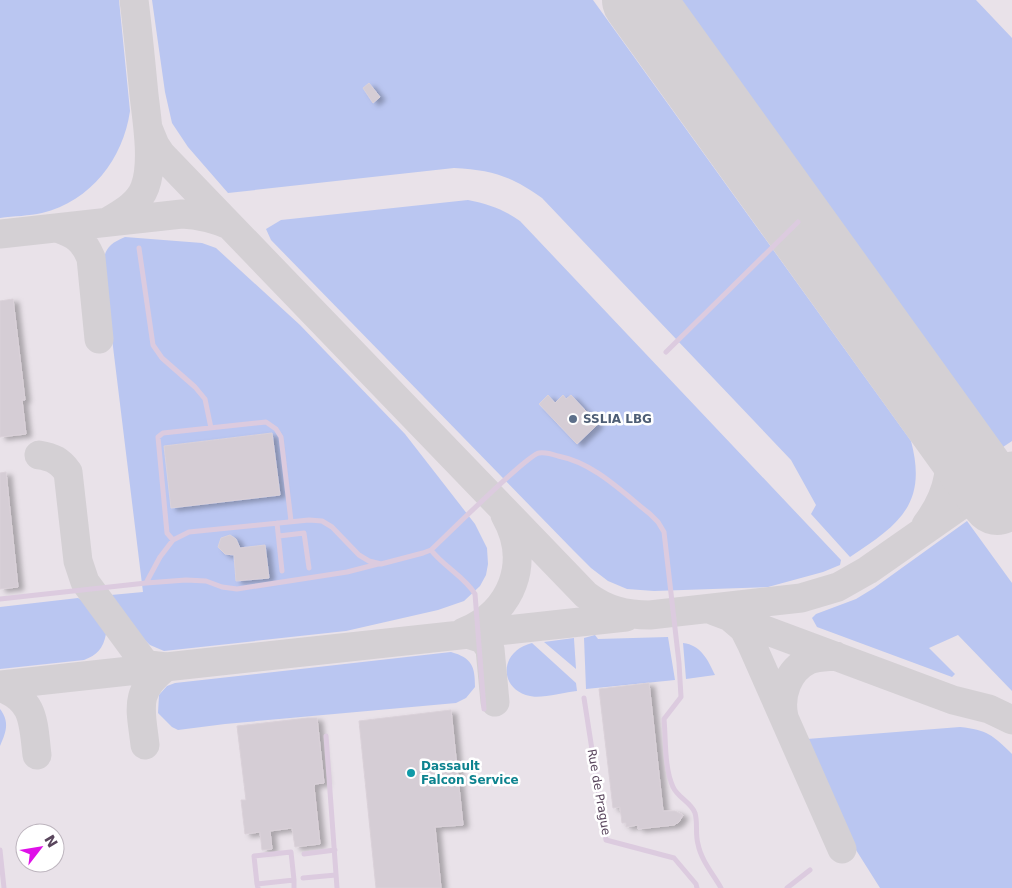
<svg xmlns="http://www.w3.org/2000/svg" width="1012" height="888" font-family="'DejaVu Sans',sans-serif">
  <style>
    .airport { fill: #e9e2e9; fill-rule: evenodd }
    .green { fill: #bac6f1 }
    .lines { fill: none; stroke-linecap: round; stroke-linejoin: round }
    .taxiway { stroke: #d4d0d4; stroke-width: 29 }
    .runway { stroke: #d4d0d4; stroke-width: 72 }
    .building { fill: #d5cdd5; stroke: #dad1d9; filter: url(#shadow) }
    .lane { stroke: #dccbdf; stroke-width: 5 }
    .service-dot { fill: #5c6f8a; stroke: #fff; stroke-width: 2 }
    .culture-dot { fill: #0f9aa8; stroke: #fff; stroke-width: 2 }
    .labels { text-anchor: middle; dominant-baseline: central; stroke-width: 5; stroke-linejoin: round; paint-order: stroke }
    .service-label { font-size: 12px; font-weight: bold; fill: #4e5e75; stroke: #fff; text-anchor: start }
    .culture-label { font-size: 12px; font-weight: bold; fill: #0d838f; stroke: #fff; text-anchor: start }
    .street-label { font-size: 12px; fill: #59455c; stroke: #fff }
  </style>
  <defs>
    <filter id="shadow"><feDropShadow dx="5.5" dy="3" stdDeviation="2.5" flood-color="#0004"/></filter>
  </defs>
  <rect width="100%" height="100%" fill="#eff1ee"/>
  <path class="airport" d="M 0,0 L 1012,0 L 1012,888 L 0,888 ZM 25,833 L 55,833 L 55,863 L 25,863 Z"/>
  <path class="green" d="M 0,0 L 119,0 L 130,111 C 123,159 91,201 42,213 C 29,216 14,216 0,218 Z
    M 152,0 L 593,0 L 911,441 C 928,505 898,525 850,557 L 811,514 L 816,505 L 791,460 L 542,198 C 511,176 492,170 454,168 L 228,193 L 188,147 L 172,123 L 165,92 Z
    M 681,0 L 976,0 L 1012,38 L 1012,441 L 1003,447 Z
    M 468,200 C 488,204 503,209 520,221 L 841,560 L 840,565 L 823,572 L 768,587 L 654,591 L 627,589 L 608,581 L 591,568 L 573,550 L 271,240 L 266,229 L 281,220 Z
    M 125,237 L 202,243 L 216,248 L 300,325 L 405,434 L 475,524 L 487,548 L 488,564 L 486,575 L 480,586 L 464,601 L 438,610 L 346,631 L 164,651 L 150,645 L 136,632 L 111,595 L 143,592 L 103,265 C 105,248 109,244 125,237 Z
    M 967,521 L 1012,583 L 1012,691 L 958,635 L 929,648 L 955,674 L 952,677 L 817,627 L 812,618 L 816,614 L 856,599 L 874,588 Z
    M 78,598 L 85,602 L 106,634 C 103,649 97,655 84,660 L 0,669 L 0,607 Z
    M 595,635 L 598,639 L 668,637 L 675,680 L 586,689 L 584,638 Z
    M 574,638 L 574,639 L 576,669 L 544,642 Z
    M 532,643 L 576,683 L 577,691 C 565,692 540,699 530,696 C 498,689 499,651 532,643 Z
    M 683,643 C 701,645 708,660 715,675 L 686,679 Z
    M 451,652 C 472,658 475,666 475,687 L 466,698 L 456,703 L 225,724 L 178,730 L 172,727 L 158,713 L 159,695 L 167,686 L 175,683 Z
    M 0,709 C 10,722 6,732 0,746 Z
    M 960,727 C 987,730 993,735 1012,754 L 1012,888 L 880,888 L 851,842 L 807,739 Z"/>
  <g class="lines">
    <path class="taxiway" d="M 148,128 L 155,145 L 161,154 L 586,595 C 606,610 625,615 650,615 L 801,598 L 838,587 L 868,570 L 988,486 L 1012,466
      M 107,222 C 122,213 139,204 145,187 C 154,163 147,121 144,95 C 141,64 138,32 134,0
      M 57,228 C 76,235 83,239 91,258 L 99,339
      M 0,234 L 182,214 C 199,215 213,218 229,225
      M 39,455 C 53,457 60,461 68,472 L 78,561 L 85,582 L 143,661 L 149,665 L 166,667
      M 926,525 C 950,493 956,461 943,424
      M 714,611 L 953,700 L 989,709 L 1012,720
      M 730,617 L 744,629 L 751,643 L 842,849
      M 464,632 C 512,612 532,562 505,515
      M 467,634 L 483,639 L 490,649 L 495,702
      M 0,685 L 626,617
      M 0,687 C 35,700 33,722 37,755
      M 784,717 C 779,695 788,670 809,660 C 817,657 827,657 836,656
      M 145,745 C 141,709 133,692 166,667"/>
    <path class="runway" d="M 638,0 L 997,499"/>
  </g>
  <path class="building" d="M 369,83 L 380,97 L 373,103 L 363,88 Z
    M 13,299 L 25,400 L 22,400 L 26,434 L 0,437 L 0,301 Z
    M 548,395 L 555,403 L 563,395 L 566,399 L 571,395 L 598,424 L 577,444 L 539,404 Z
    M 272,433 L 280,495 L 171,508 L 164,446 Z
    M 6,472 L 18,587 L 0,589 L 0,473 Z
    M 230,535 L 236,539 L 240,548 L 265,545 L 269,578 L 236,581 L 234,555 L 225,554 L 218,547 L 221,538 Z
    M 649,683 L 663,811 L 675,811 L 683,815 L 679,822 L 674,825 L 638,829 L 638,825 L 626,827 L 626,823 L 622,823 L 620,807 L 613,808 L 599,689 Z
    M 451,710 L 463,825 L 435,827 L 441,888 L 376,888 L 359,721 Z
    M 308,718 L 317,718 L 324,783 L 315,784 L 314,787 L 320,844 L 295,847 L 292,828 L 270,831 L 272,849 L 262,850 L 260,832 L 245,834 L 241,800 L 246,800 L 237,726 Z"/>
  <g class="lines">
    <path class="lane" d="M 139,248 L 153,345 L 162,358 L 195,387 L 205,399 L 211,428
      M 666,352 L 798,222
      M 277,523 L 282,571
      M 279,536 L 304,533 L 309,568
      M 173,540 L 167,533 L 158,437 L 163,433 L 266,422 L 276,429 L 281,437 L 291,521
      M 431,550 C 443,566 465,577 475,594 L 484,709
      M 146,583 L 186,580 L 206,581 L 222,587 L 237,589 L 347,572 L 378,564
      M 0,599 L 146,583 L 160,557 L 173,540 L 189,532 L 309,520 L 322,521 L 332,527 L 359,555 L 369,561 L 381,564 L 423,553 L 431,550 C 446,536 527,455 539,453 C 545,452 552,454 558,456 C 594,463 621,491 650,514 L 658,522 L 664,532 L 679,663 L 681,697 L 664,719 C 666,740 664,767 673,787 C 678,798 691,802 695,813 C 698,823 695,834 698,844 C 701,860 713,874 721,888
      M 584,698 L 606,840 L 674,858 L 696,884 L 697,888
      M 326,736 L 337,888
      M 0,850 L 4,888
      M 304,854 L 335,850
      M 303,878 L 336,875
      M 257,884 L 254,856 L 291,852 L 294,880
      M 258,888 L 257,884 L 294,880 L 294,888
      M 787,888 L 810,870"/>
  </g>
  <circle class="service-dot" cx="573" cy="419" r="5"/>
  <circle class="culture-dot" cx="411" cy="773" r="5"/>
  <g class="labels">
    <g class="service-label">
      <text x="583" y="419">SSLIA LBG</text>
    </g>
    <g class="culture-label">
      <text x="421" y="766">Dassault<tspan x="421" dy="14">Falcon Service</tspan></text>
    </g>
    <g class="street-label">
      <text transform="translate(599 792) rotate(80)">Rue de Prague</text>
    </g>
  </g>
  <g transform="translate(40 848) rotate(59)"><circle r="24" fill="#ffffff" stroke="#bdb5be"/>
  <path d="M0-4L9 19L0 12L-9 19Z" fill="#df10e8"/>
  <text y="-8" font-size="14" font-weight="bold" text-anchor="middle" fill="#59455c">N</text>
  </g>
</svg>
